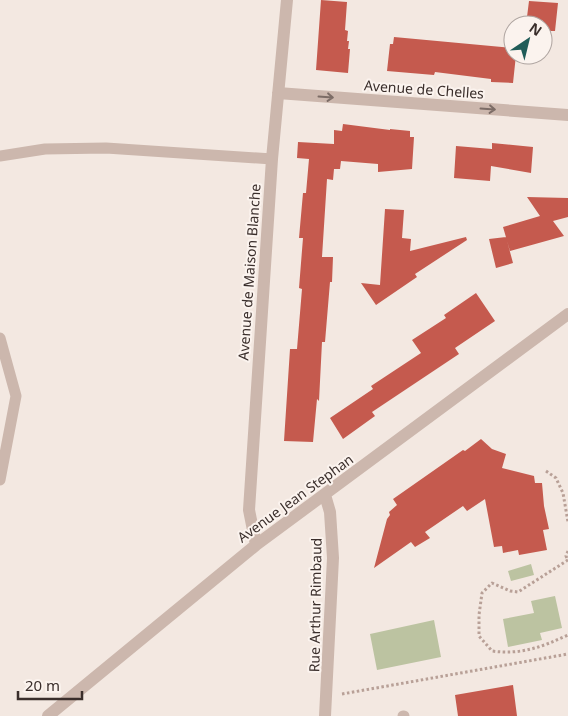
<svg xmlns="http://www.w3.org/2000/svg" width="568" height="716" font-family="'Noto Sans',sans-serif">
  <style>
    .green { fill: #bcc3a1 }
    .building { fill: #c55a4e }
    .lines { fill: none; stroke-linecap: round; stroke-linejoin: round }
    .path { stroke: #b8a097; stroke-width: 3; stroke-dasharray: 2.5 2.5; stroke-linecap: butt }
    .service { stroke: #ccb7ad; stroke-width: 11 }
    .minor { stroke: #ccb7ad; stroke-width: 12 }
    .oneway { stroke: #7c6c66 }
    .labels { text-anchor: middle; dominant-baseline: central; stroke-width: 4; stroke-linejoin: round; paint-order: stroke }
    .street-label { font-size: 14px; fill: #3a2e2b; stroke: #fbf3ee }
  </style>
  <rect width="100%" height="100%" fill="#f3e8e1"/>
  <path class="green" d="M 531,564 L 534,575 L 511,581 L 508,571 Z
    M 555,596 L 562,628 L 540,633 L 542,640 L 508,647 L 503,619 L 534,613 L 531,601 Z
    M 434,620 L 441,657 L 377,670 L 370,634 Z"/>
  <path class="building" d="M 321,0 L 347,2 L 345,30 L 348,31 L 347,41 L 349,41 L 348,49 L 350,49 L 348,73 L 316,70 Z
    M 529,1 L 558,3 L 555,31 L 543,31 L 543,25 L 526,25 Z
    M 394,37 L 513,48 L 513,55 L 516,55 L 513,83 L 491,82 L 491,79 L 435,72 L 434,75 L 387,71 L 390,44 L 393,44 Z
    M 343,124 L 390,130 L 390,129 L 410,131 L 410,137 L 414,137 L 412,169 L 378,172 L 378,164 L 341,161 L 340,169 L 334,169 L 333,180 L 327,179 L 322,257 L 333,257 L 332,282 L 330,282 L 325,342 L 322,342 L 319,401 L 317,399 L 313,442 L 284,441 L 290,349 L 297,349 L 302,289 L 299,288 L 303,238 L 299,238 L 303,193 L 306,193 L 309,159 L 297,158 L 298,142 L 334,144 L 334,130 L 342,131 Z
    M 492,143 L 533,147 L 531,173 L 491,166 L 490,181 L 454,178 L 456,146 L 492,149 Z
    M 527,197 L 568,198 L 568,217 L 553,221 L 564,236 L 510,251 L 503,227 L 540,216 Z
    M 385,209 L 404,210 L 402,238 L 411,239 L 410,251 L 466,237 L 467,240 L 415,274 L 417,277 L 376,305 L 361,283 L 380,285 Z
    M 506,237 L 513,263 L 496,268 L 489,239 Z
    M 476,293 L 495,321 L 455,348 L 459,354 L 372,412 L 375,416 L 343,439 L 330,418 L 373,389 L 371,386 L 421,353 L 412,340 L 446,318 L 444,315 Z
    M 481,439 L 492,449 L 506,454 L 502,468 L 534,476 L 535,483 L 542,483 L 544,506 L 549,529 L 543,530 L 547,550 L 519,555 L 518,550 L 503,553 L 502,546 L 494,547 L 485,499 L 467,511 L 463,506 L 425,532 L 430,538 L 415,547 L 411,542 L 374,568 L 387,519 L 390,515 L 389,512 L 397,505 L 393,499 L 463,450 L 465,451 Z
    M 513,685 L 517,716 L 458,716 L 455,695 Z"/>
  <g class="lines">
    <path class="path" d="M 546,471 L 556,478 L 563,493 L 568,522
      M 568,551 L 566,556 L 568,561
      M 568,560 L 518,592 L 510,591 L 492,583 L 482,593 L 479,615 L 479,636 L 492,651 C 521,655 542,647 568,635
      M 342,694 L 568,654"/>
    <path class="service" d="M 0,156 L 45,149 L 106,148 L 272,159
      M 0,338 L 16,396 L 0,480
      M 403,716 L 404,716"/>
    <path class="minor" d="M 278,93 L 568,115
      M 325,495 L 330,512 L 333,558 L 325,716
      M 256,545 L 249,510 L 272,159 L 287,0
      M 48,716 L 256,545 L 568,314"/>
  </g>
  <defs><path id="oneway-shaft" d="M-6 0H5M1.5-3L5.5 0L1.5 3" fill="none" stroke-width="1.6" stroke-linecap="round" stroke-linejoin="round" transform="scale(1.25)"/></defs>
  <g class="oneway">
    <use href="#oneway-shaft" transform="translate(326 97) rotate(4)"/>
    <use href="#oneway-shaft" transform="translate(488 109) rotate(4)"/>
  </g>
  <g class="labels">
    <g class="street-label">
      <text transform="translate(424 89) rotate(4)">Avenue de Chelles</text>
      <text transform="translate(249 272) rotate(-86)">Avenue de Maison Blanche</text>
      <text transform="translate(295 498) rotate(-36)">Avenue Jean Stephan</text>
      <text transform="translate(315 605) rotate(-89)">Rue Arthur Rimbaud</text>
    </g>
  </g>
  <g transform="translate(528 40) rotate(35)"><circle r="24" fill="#fbf3ee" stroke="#aea4a0"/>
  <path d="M0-4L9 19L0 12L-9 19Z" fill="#205c58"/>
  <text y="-8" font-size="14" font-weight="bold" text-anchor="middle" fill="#3a2e2b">N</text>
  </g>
  <path d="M18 691v8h64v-8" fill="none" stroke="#3a2e2b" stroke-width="2.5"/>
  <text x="25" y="691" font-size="15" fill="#3a2e2b" stroke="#fbf3ee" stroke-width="4" paint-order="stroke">20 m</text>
</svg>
